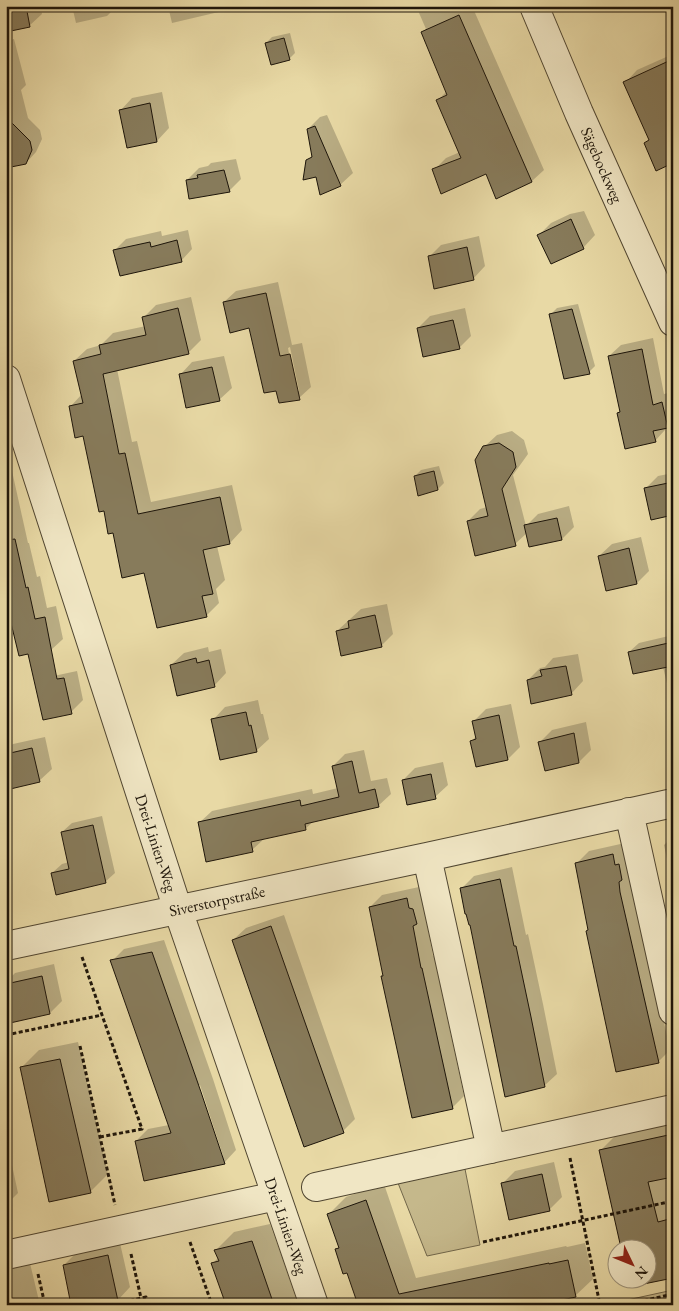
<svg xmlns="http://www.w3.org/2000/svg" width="679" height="1311" font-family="'EB Garamond',serif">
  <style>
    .green { fill: #c5b88b; stroke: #71664a }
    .shadow { fill: #0003; fill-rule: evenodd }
    .building { fill: #877b5b; stroke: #1d150a }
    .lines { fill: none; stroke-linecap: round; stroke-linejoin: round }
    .minor-casing { stroke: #504631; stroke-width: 30 }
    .path { stroke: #1d150a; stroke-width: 3; stroke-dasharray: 4 2.5; stroke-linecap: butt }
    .minor { stroke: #f0e6c4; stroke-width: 28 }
    .labels { text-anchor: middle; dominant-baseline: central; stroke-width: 4; stroke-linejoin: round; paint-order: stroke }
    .street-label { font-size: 16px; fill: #1d150a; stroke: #f0e6c4 }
  </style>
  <rect width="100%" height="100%" fill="#e8d9a5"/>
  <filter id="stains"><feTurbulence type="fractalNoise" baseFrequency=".004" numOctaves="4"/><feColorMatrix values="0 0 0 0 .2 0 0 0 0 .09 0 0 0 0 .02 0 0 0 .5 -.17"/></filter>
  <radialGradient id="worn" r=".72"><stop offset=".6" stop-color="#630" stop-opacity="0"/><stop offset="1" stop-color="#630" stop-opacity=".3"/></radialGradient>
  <path class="green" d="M 465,1169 L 480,1245 L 427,1256 L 398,1183 Z
    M 673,1290 L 673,1305 L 618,1305 L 618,1302 Z"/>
  <path class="shadow" d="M 6,6 L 40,6 L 42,14 L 29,26 Z
    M 72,6 L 117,6 L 107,16 L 76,23 Z
    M 168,6 L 228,6 L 223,11 L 172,23 Z
    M 416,6 L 472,6 L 544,170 L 532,181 L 486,172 L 434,170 L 446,158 L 460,152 L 438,100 L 447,91 L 422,32 L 426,29 Z
    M 290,33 L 295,53 L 289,59 L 266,43 L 272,37 Z
    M 14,39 L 26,85 L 21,90 L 28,118 L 40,130 L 42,139 L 36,152 L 26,163 L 6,167 L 6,41 Z
    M 673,54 L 673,98 L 625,83 L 637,70 Z
    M 162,92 L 169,128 L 157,141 L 128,146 L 120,111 L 132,98 Z
    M 327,115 L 353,173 L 340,185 L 317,176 L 307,161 L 313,155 L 308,129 L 320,117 Z
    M 236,159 L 241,179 L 229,191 L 187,180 L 199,168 L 208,166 L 211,163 Z
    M 584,211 L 595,235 L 583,248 L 539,235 L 551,223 L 570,214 Z
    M 188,230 L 192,249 L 181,261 L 115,250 L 126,239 L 161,231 L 162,236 Z
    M 479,236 L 485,266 L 473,279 L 429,257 L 441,245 Z
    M 278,282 L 292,345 L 302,343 L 311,387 L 299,398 L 277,389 L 250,327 L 224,302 L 236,291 ZM 290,347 L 299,391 L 296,391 L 288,348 Z
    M 191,297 L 201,340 L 188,353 L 117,369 L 132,442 L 137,441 L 151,502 L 232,485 L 242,530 L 230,543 L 217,546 L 225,580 L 216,589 L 219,603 L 206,616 L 145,572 L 114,532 L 104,510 L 84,434 L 70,407 L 82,394 L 74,361 L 87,349 L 101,345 L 113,333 L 146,326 L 144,317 L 156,305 Z
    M 578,304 L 595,366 L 589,372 L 551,314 L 557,308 Z
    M 465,308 L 471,336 L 459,348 L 418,328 L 430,316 Z
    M 653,338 L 664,394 L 673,392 L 673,421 L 655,441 L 618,413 L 621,411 L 609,356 L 621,345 Z
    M 224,356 L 232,388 L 219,400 L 180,375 L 192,362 Z
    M 512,431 L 524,440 L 528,454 L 513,475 L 526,526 L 538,514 L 569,506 L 574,527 L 562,539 L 527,533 L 515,544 L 468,521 L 480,509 L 487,507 L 484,447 L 497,435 Z
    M 439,466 L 444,483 L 438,489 L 415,476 L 421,470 Z
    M 12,471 L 28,543 L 29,543 L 37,577 L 40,576 L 47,608 L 56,606 L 63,639 L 51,650 L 6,614 L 6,472 Z
    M 673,473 L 673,514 L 646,488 L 658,476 Z
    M 641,537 L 649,571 L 637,583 L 599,556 L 612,544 Z
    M 387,604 L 393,634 L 381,646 L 337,631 L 361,609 Z
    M 673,635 L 673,695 L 670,696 L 663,667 L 629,652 L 639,643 Z
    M 208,647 L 209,652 L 221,649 L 226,673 L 214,686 L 171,665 L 184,653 Z
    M 578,654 L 583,681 L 571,694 L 528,680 L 540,668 L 545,667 L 553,658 Z
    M 77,671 L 83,700 L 71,712 L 49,677 Z
    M 258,700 L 261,714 L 263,714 L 269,739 L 256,751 L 213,720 L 225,707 Z
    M 511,704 L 520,747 L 508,759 L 472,741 L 476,736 L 473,722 L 486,709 Z
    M 586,722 L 591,750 L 579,762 L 540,742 L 552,730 Z
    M 45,737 L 52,769 L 39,781 L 6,781 L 6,751 L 13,744 Z
    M 364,750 L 371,781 L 387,778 L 391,794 L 378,806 L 314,821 L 305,829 L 265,838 L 252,850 L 199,823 L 212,811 L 312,789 L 313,794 L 338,788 L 333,766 L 345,754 Z
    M 443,762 L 448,785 L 435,797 L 403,780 L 415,768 Z
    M 102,816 L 115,873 L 105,882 L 52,873 L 62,864 L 69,862 L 62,832 L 72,823 Z
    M 673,836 L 673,887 L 664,845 Z
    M 625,843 L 670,1050 L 658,1062 L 589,930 L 577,863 L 589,851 Z
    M 512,867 L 526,935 L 528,934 L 543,1004 L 557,1074 L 544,1086 L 462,888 L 474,876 Z
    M 419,887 L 421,896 L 425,897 L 428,911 L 425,914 L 433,956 L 434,956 L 464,1096 L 452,1108 L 384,975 L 370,907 L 382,895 Z
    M 284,915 L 355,1119 L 343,1131 L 233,940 L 246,928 Z
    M 164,940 L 213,1079 L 236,1150 L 224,1163 L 136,1141 L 148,1129 L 169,1125 L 112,961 L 124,949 ZM 200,1085 L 223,1156 L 221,1156 L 198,1086 Z
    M 54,964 L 62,1001 L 50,1013 L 6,999 L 6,982 L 15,973 Z
    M 78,1042 L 108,1174 L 90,1192 L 21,1068 L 39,1050 Z
    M 673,1121 L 673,1175 L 669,1176 L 673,1193 L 673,1277 L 646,1278 L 646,1248 L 622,1248 L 600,1151 L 618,1133 Z
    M 6,1137 L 18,1193 L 6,1205 Z
    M 554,1162 L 562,1197 L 549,1210 L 503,1183 L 515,1171 Z
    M 384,1184 L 416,1278 L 566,1246 L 567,1247 L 585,1243 L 593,1279 L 575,1296 L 560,1300 L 557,1302 L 360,1305 L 348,1271 L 336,1250 L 340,1246 L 328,1215 L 346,1197 Z
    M 270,1224 L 283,1260 L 298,1305 L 227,1305 L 213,1263 L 219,1257 L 216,1250 L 234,1232 Z
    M 120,1243 L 130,1287 L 118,1300 L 64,1265 L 76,1253 Z
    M 29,1259 L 40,1305 L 6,1305 L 6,1263 Z"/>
  <path class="building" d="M 6,6 L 26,6 L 30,27 L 6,32 Z
    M 459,15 L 532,182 L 496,199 L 486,174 L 441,194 L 432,169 L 461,158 L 436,100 L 447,95 L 421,32 Z
    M 284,38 L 290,60 L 271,65 L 265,43 Z
    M 673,59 L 673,163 L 656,171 L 644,143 L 649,140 L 623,82 Z
    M 150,103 L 157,142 L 127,148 L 119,110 Z
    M 6,117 L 30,141 L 32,150 L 26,164 L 6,168 Z
    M 315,126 L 341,186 L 320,195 L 316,177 L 303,180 L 306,160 L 312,157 L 307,129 Z
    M 224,170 L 230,192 L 189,199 L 186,180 L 198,178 L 197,175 Z
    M 571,219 L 584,249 L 551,264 L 537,235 Z
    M 177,240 L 182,262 L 120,276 L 113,250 L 150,242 L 151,247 Z
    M 467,247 L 474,280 L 434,289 L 428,256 Z
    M 266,293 L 280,356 L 290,354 L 300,400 L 279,403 L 276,391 L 264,393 L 249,328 L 230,333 L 223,302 Z
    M 178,308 L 189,354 L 103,374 L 119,454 L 125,453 L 138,514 L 220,497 L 230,544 L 203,550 L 213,594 L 202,596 L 207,617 L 157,628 L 144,573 L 122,578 L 113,533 L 108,534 L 104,511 L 99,512 L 83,436 L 75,438 L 69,406 L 83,403 L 73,361 L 101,354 L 99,345 L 146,335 L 142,317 Z
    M 572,309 L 590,374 L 564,379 L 549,314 Z
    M 453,320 L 460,349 L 423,357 L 417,328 Z
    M 642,349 L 653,405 L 662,402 L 668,428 L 653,431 L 656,442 L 625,449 L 617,413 L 620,412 L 608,356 Z
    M 212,367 L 220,401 L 186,408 L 179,374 Z
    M 499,443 L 513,452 L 516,467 L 502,489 L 516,546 L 475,556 L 467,521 L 488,516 L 475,460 L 483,446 Z
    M 434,471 L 438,490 L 418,496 L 414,476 Z
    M 673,482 L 673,515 L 651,520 L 644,488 Z
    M 557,518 L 562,540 L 529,547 L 524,525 Z
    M 15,539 L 26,588 L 28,587 L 35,619 L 45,617 L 57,679 L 64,678 L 72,714 L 43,720 L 28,654 L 19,656 L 10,619 L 6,620 L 6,540 Z
    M 629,548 L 637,584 L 606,591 L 598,556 Z
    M 375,615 L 382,647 L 341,656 L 336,631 L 349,628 L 348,621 Z
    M 673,642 L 673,666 L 633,674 L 628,652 Z
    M 196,658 L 197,663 L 209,660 L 215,687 L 177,696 L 170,665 Z
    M 566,666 L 572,695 L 531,704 L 527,680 L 542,676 L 540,670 Z
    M 246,712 L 249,726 L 251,725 L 257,752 L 220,760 L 211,719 Z
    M 499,715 L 508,760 L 476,767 L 470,741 L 476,739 L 472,721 Z
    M 574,733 L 579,763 L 545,771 L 538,742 Z
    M 32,748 L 40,782 L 6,790 L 6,754 Z
    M 352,761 L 359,793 L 375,789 L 379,807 L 305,824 L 306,830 L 251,842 L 253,852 L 206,862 L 198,822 L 300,800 L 301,806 L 339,797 L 332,766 Z
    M 431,774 L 436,799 L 407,805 L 402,780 Z
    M 93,825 L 106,883 L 56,895 L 51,873 L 69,869 L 61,832 Z
    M 613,854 L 615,865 L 619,864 L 622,880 L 619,882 L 620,892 L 659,1063 L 616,1072 L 586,931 L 588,930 L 575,863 Z
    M 500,879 L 514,946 L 516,946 L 531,1017 L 545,1087 L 505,1097 L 470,925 L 469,925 L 466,914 L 465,914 L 460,888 Z
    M 407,898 L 409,908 L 413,909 L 417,924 L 413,926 L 421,968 L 422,968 L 453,1109 L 412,1118 L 381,976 L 383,976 L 369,907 Z
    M 271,926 L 344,1133 L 304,1147 L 232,940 Z
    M 152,952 L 201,1092 L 225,1164 L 144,1181 L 135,1141 L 171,1133 L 110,960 Z
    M 42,976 L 50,1014 L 10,1023 L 6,1006 L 6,984 Z
    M 60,1059 L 91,1193 L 49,1202 L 20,1067 Z
    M 673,1134 L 673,1177 L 648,1182 L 658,1222 L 673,1218 L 673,1278 L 629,1287 L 627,1278 L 646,1278 L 646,1248 L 621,1248 L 599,1150 Z
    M 542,1174 L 550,1211 L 509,1220 L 501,1183 Z
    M 366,1200 L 399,1294 L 549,1263 L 549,1264 L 568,1260 L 576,1297 L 557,1301 L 558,1305 L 358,1305 L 347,1273 L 343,1274 L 335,1249 L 339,1248 L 327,1214 Z
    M 252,1241 L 274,1305 L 226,1305 L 211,1263 L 219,1261 L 214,1250 Z
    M 108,1255 L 118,1301 L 100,1305 L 71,1305 L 63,1265 Z"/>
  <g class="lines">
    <g class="minor-casing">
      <path id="minor" d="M 534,6 L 579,113 L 673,322
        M 6,379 L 178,910 L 314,1305
        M 629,812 L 673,1011
        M 427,857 L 491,1149
        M 6,946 L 427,857 L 673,803
        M 316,1187 L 673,1109
        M 6,1255 L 276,1196"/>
    </g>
    <path class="path" d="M 82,957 L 102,1015 L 142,1129 L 100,1137
      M 6,1035 L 102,1015
      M 80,1046 L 115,1205
      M 570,1158 L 600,1305
      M 190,1242 L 212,1305
      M 483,1242 L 673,1201
      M 131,1254 L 141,1298
      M 38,1274 L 45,1305
      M 111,1305 L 146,1297 L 148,1305
      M 625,1305 L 673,1294"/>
    <use href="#minor" class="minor"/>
  </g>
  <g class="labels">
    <g class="street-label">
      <text transform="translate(602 165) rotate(66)">Sägebockweg</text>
      <text transform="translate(156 843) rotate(72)">Drei-Linien-Weg</text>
      <text transform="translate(217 901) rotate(-12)">Siverstorpstraße</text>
      <text transform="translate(286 1226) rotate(71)">Drei-Linien-Weg</text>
    </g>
  </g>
  <rect width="679" height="1311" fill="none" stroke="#e8d9a5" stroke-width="25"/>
  <rect x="8" y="8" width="664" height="1296" fill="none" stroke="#1d150a" stroke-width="2.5"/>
  <rect x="12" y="12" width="654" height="1286" fill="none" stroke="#1d150a"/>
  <g transform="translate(632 1264) rotate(133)"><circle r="24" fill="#f0e6c4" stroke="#9c927a"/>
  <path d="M0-4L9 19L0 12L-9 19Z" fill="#8f2418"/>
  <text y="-8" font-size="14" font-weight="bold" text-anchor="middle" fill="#1d150a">N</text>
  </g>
  <rect width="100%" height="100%" filter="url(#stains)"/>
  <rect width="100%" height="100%" fill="url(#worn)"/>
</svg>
